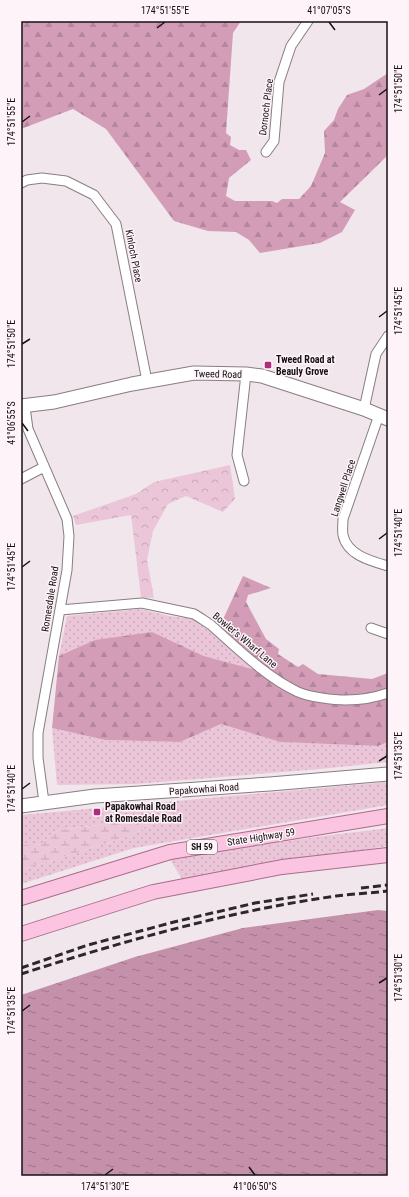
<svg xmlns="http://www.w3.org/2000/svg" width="409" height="1197" font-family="'Roboto Condensed',sans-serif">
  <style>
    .grass { fill: url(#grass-dots) }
    .forest { fill: url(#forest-firs) }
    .wetland { fill: url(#wetland-marsh) }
    .park { fill: url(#park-crowns) }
    .water { fill: url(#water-ripples) }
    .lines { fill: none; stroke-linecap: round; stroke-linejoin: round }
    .street-casing { stroke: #877e82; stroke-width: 11 }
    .secondary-casing { stroke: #877e82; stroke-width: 15 }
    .primary-casing { stroke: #a96c8c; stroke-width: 16 }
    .street { stroke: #fff; stroke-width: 9 }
    .secondary { stroke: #fff; stroke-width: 13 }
    .primary { stroke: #fbc4e0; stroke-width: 14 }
    .rail { stroke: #2c282a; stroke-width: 3; stroke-dasharray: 8 4; stroke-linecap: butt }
    .ticks { fill: none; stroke: #161214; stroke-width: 1.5 }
    .poi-dot { fill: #ac2d7b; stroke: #fef3f8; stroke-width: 1.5 }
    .labels { text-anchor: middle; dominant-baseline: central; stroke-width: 3; stroke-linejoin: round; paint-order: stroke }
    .shield { fill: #fef3f8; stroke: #5c5658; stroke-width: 1 }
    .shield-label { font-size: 9px; font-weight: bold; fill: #161214 }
    .street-label { font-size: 10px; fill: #161214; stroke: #fef3f8 }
    .poi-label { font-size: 10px; font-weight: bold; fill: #161214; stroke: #fef3f8; text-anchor: start }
    .neatline { fill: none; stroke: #161214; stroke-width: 1.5 }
    .ticks-label { font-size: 10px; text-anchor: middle; fill: #161214 }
  </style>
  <defs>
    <pattern id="grass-dots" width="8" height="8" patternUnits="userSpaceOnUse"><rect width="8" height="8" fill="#ebc6d8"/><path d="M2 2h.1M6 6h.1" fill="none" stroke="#c9a9b8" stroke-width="1.8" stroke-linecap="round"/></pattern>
    <pattern id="forest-firs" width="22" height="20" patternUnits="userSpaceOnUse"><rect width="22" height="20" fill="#d39db8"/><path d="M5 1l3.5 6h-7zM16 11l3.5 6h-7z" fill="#b4869d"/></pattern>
    <pattern id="wetland-marsh" width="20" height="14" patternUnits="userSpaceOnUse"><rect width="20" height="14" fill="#ebc6d8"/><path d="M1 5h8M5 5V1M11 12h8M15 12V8" fill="none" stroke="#c9a9b8"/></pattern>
    <pattern id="park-crowns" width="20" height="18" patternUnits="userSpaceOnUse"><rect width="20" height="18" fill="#ebc6d8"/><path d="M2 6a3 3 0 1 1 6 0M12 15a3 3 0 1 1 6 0" fill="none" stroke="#c9a9b8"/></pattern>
    <pattern id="water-ripples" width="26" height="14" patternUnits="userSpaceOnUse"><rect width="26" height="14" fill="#c590aa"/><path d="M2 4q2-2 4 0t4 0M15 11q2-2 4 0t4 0" fill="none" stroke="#9f7489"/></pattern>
  </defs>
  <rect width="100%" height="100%" fill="#f1e6eb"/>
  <path class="grass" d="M 141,609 L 169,616 L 193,619 L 217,636 L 252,669 L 204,656 L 151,632 L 59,656 L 67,616 Z
    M 221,724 L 280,742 L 378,746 L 388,742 L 388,762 L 320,769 L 135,784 L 57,785 L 52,728 L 105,740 L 180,742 Z
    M 388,782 L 388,805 L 134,848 L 21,884 L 21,870 L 130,836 L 138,831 L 145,829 L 144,821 L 134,825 L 126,823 L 90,826 L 59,830 L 50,835 L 42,844 L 35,845 L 21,845 L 21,815 Z
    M 388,828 L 388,846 L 182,879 L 169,858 L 323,836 Z"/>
  <path class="forest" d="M 21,21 L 241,21 L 233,33 L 226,133 L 231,137 L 230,145 L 239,150 L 246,150 L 251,160 L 229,178 L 226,196 L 235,201 L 272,201 L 277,203 L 282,199 L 299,199 L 311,186 L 325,153 L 324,131 L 334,120 L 338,109 L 347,95 L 364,89 L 388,73 L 388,155 L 340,202 L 355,210 L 342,232 L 320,243 L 260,253 L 249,240 L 236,232 L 208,231 L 174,221 L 106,129 L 73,109 L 21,129 Z
    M 243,576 L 271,588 L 248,595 L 246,602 L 266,639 L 279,649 L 278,654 L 298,667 L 303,664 L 318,674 L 372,679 L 388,673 L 388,742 L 378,746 L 280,742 L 221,724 L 180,742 L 105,740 L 52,728 L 59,656 L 95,640 L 152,632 L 204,656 L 252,669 L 258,661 L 219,628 Z"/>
  <path class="wetland" d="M 143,821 L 147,822 L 148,826 L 145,829 L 138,831 L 130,836 L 21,870 L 21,845 L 35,845 L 42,844 L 50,835 L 59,830 L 115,823 L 126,823 L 134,825 Z"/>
  <path class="park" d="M 230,465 L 235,499 L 223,512 L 186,496 L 168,504 L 153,531 L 147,560 L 154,598 L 141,597 L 131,515 L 76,525 L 73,516 L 136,494 L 154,482 Z"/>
  <path class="water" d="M 378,910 L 388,911 L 388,1176 L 21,1176 L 21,995 L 135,957 L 243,928 Z"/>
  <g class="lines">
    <g class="street-casing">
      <path id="street" d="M 266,152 L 274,141 L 279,82 L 291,46 L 308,21
        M 21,183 L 27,180 L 42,178 L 66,181 L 94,195 L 116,224 L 147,381
        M 25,407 L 28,429 L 67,519 L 69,536 L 67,570 L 38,733 L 38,758 L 44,802
        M 364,409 L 376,354 L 388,336
        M 379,415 L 343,519 C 343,524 342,530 343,535 C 347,555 371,561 388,566
        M 21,479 L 44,467
        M 244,481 L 237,455 L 246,374
        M 60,610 L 142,603 L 194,614 L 202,619 L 211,625 C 238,649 266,677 298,692 C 309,697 334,700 346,700 C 361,700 374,698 388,693
        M 371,628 L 388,634"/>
    </g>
    <g class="secondary-casing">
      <path id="secondary" d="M 21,406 L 54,402 L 132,384 L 194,373 L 246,374 L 262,376 L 364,409 L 388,419
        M 21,806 L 95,796 L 270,784 L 388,774"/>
    </g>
    <g class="primary-casing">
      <path id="primary" d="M 21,898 L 170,852 L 388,816
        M 21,934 L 153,892 L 282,867 L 388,855"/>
    </g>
    <use href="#street" class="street"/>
    <use href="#secondary" class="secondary"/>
    <use href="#primary" class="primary"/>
    <path class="rail" d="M 361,888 L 388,885
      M 21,968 L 88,945 L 174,922 L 255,903 L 313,894
      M 21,974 C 124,941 229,911 336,896 C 353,894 371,893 388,891"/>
  </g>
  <path class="ticks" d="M 329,22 L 335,30M 157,28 L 165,22M 379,95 L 387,89M 22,122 L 30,116M 379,317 L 387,311M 22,344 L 30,339M 22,423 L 28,431M 379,539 L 387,533M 22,567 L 30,561M 379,761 L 387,756M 22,789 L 30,783M 379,983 L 387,978M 22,1011 L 30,1005M 249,1167 L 255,1175M 105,1175 L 113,1169"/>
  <g class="poi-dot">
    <rect x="264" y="361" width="8" height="8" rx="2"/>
    <rect x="93" y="808" width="8" height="8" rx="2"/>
  </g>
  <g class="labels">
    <rect class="shield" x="187" y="840" width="30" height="14" rx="3"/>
    <g class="shield-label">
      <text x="202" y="847">SH 59</text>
    </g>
    <g class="street-label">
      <text transform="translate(266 107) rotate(-83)">Dornoch Place</text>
      <text transform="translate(134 256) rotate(79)">Kinloch Place</text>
      <text transform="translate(218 374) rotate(1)">Tweed Road</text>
      <text transform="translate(343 488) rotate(-72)">Langwell Place</text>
      <text transform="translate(50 599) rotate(-81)">Romesdale Road</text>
      <text transform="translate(245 640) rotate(40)">Bowler's Wharf Lane</text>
      <text transform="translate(204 789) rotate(-4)">Papakowhai Road</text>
      <text transform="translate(261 837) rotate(-9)">State Highway 59</text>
    </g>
    <g class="poi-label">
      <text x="276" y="359">Tweed Road at<tspan x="276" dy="12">Beauly Grove</tspan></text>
      <text x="105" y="806">Papakowhai Road<tspan x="105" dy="12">at Romesdale Road</tspan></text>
    </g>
  </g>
  <rect width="409" height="1197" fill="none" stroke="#fef3f8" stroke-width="44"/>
  <rect x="22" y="22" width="365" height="1153" class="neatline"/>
  <g class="ticks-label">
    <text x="165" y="14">174°51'55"E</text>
    <text x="329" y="14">41°07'05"S</text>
    <text transform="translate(398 89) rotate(-90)" y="4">174°51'50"E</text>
    <text transform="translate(11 122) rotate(-90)" y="4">174°51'55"E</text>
    <text transform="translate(398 311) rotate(-90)" y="4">174°51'45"E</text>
    <text transform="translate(11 344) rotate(-90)" y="4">174°51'50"E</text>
    <text transform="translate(11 423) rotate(-90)" y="4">41°06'55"S</text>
    <text transform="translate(398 533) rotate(-90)" y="4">174°51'40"E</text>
    <text transform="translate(11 567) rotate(-90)" y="4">174°51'45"E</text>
    <text transform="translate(398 756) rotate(-90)" y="4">174°51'35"E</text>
    <text transform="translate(11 789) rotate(-90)" y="4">174°51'40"E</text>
    <text transform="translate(398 978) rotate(-90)" y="4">174°51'30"E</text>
    <text transform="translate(11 1011) rotate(-90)" y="4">174°51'35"E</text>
    <text x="105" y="1190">174°51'30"E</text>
    <text x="255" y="1190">41°06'50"S</text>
  </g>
</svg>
